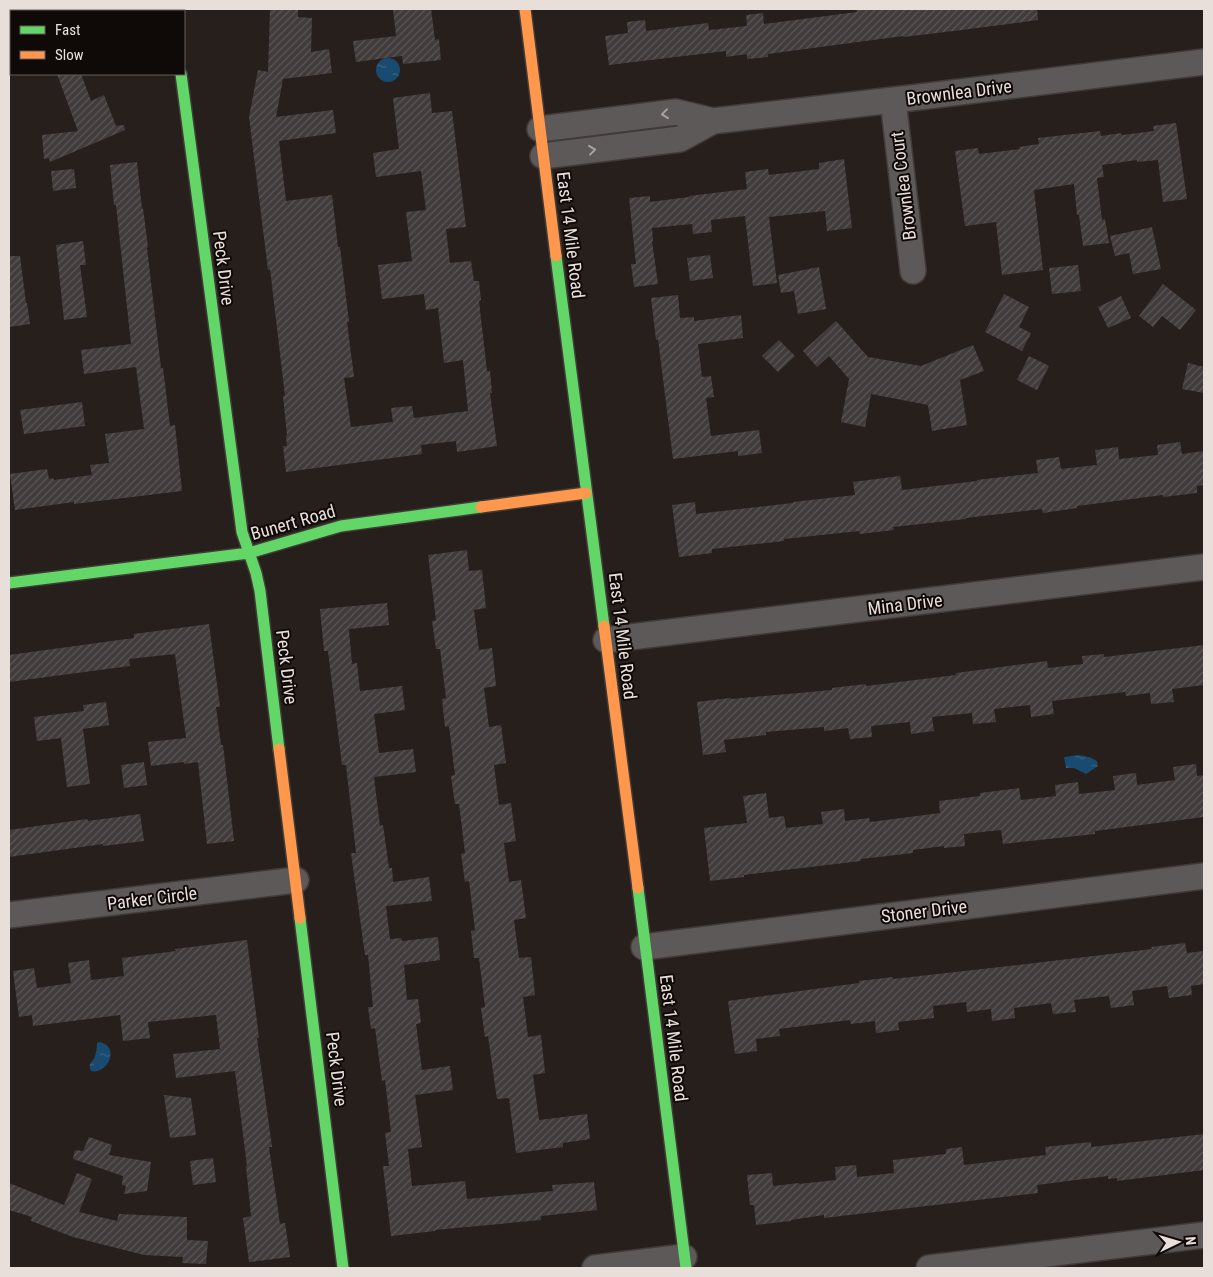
<svg xmlns="http://www.w3.org/2000/svg" width="1213" height="1277" font-family="'Roboto Condensed',sans-serif">
  <style>
    .water { fill: url(#water-ripples) }
    .building { fill: url(#building-hatch) }
    .lines { fill: none; stroke-linecap: round; stroke-linejoin: round }
    .street-casing { stroke: #413b38; stroke-width: 28 }
    .fast-casing { stroke: #413b38; stroke-width: 14 }
    .slow-casing { stroke: #413b38; stroke-width: 14 }
    .street { stroke: #5d5958; stroke-width: 25 }
    .fast { stroke: #63d668; stroke-width: 11 }
    .slow { stroke: #ff974d; stroke-width: 11 }
    .oneway { stroke: #a9a3a0 }
    .labels { text-anchor: middle; dominant-baseline: central; stroke-width: 4; stroke-linejoin: round; paint-order: stroke }
    .street-label { font-size: 18px; fill: #e8dfdb; stroke: #0f0a07 }
  </style>
  <defs>
    <pattern id="water-ripples" width="26" height="14" patternUnits="userSpaceOnUse" patternTransform="scale(1.25)"><rect width="26" height="14" fill="#184b6f"/><path d="M2 4q2-2 4 0t4 0M15 11q2-2 4 0t4 0" fill="none" stroke="#3a6483"/></pattern>
    <pattern id="building-hatch" width="6" height="6" patternUnits="userSpaceOnUse" patternTransform="scale(1.25)"><rect width="6" height="6" fill="#413b3b"/><path d="M-1 1l2-2M0 6l6-6M5 7l2-2" fill="none" stroke="#5c5757"/></pattern>
  </defs>
  <rect width="100%" height="100%" fill="#271f1c"/>
  <path class="water" d="M376 70a12 12 0 1 1 24 0a12 12 0 1 1-24 0Z
    M 1078,755 C 1085,756 1091,757 1097,761 L 1098,766 L 1086,774 L 1074,768 L 1066,768 L 1064,757 Z
    M 99,1042 C 121,1046 108,1075 91,1071 C 87,1062 93,1063 95,1056 C 96,1052 97,1048 97,1043 Z"/>
  <path class="building" d="M 270,9 L 298,9 L 298,17 L 312,18 L 311,52 L 329,49 L 332,73 L 283,79 L 276,117 L 333,110 L 336,133 L 279,141 L 286,201 L 332,195 L 338,247 L 340,247 L 349,322 L 347,322 L 354,377 L 344,378 L 351,427 L 393,422 L 391,408 L 412,406 L 414,418 L 468,411 L 463,360 L 444,363 L 438,308 L 426,310 L 424,294 L 382,299 L 378,265 L 412,261 L 406,212 L 426,210 L 421,171 L 376,177 L 373,153 L 399,149 L 393,98 L 430,93 L 432,113 L 452,111 L 466,227 L 446,229 L 450,263 L 471,261 L 474,281 L 479,281 L 481,300 L 479,301 L 487,371 L 490,371 L 492,393 L 490,393 L 497,446 L 457,452 L 456,441 L 421,445 L 422,454 L 286,472 L 283,446 L 287,446 L 286,436 L 287,435 L 283,396 L 285,396 L 270,269 L 268,270 L 249,117 L 258,70 L 268,72 Z
    M 393,9 L 431,9 L 435,40 L 439,39 L 441,60 L 403,64 L 402,56 L 356,62 L 353,41 L 396,36 Z
    M 856,9 L 1037,9 L 1038,20 L 962,30 L 903,37 L 903,36 L 768,54 L 768,57 L 747,59 L 747,54 L 726,57 L 726,51 L 609,65 L 605,36 L 628,33 L 627,22 L 645,20 L 646,31 L 708,23 L 709,30 L 747,26 L 746,15 L 763,13 L 764,24 L 857,12 Z
    M 57,74 L 81,74 L 91,101 L 104,95 L 116,126 L 124,125 L 125,130 L 50,162 L 49,158 L 44,159 L 42,135 L 78,131 Z
    M 1176,123 L 1187,199 L 1163,202 L 1158,160 L 1137,162 L 1137,160 L 1102,165 L 1104,177 L 1097,178 L 1102,220 L 1105,219 L 1109,243 L 1083,246 L 1079,215 L 1077,215 L 1074,184 L 1034,190 L 1043,270 L 1002,275 L 996,222 L 965,226 L 955,151 L 978,148 L 979,154 L 1020,149 L 1019,147 L 1039,144 L 1038,138 L 1100,131 L 1101,136 L 1121,133 L 1122,135 L 1154,131 L 1153,126 Z
    M 844,159 L 852,228 L 827,231 L 825,211 L 769,217 L 777,283 L 753,286 L 745,216 L 711,220 L 712,232 L 693,234 L 692,224 L 652,228 L 653,241 L 652,241 L 658,284 L 634,287 L 631,264 L 636,264 L 629,198 L 650,196 L 650,202 L 689,197 L 689,196 L 747,189 L 745,172 L 768,169 L 769,175 L 819,169 L 819,163 Z
    M 137,162 L 142,209 L 143,208 L 148,247 L 147,248 L 161,368 L 163,368 L 170,426 L 175,425 L 182,491 L 74,504 L 74,502 L 15,510 L 10,474 L 47,469 L 49,479 L 53,478 L 54,480 L 92,475 L 90,465 L 109,463 L 105,434 L 144,429 L 136,367 L 84,374 L 81,350 L 131,344 L 116,205 L 114,205 L 110,165 Z
    M 74,169 L 76,188 L 53,191 L 51,171 Z
    M 1152,227 L 1161,269 L 1133,274 L 1129,253 L 1115,256 L 1110,236 Z
    M 83,241 L 86,265 L 80,265 L 87,317 L 64,320 L 56,245 Z
    M 710,255 L 713,278 L 690,281 L 687,258 Z
    M 9,256 L 20,256 L 26,303 L 27,303 L 30,324 L 9,327 Z
    M 1078,265 L 1081,291 L 1052,294 L 1049,268 Z
    M 819,267 L 826,309 L 798,314 L 794,291 L 781,293 L 778,275 Z
    M 1163,284 L 1196,310 L 1180,330 L 1162,316 L 1153,327 L 1139,316 Z
    M 1004,294 L 1029,307 L 1019,327 L 1031,333 L 1022,351 L 985,332 Z
    M 678,295 L 680,318 L 694,317 L 694,321 L 741,315 L 743,338 L 698,344 L 702,377 L 711,376 L 714,397 L 706,398 L 711,436 L 759,430 L 762,453 L 738,456 L 738,451 L 673,459 L 658,339 L 656,340 L 651,298 Z
    M 1121,296 L 1131,318 L 1108,328 L 1098,307 Z
    M 836,321 L 868,357 L 921,366 L 973,345 L 984,371 L 960,380 L 967,425 L 932,431 L 928,405 L 871,394 L 865,427 L 841,422 L 849,379 L 829,356 L 817,367 L 803,351 Z
    M 779,340 L 795,356 L 778,372 L 762,356 Z
    M 1029,356 L 1049,366 L 1037,390 L 1017,380 Z
    M 1188,363 L 1204,367 L 1204,393 L 1182,389 Z
    M 82,402 L 85,426 L 24,434 L 20,410 Z
    M 1180,442 L 1182,454 L 1204,451 L 1204,485 L 1197,486 L 1197,493 L 1163,497 L 1163,495 L 1077,506 L 1077,508 L 1043,513 L 1042,509 L 966,518 L 966,519 L 893,527 L 894,530 L 860,534 L 859,531 L 784,539 L 784,541 L 712,549 L 712,553 L 679,557 L 672,505 L 695,502 L 696,514 L 793,503 L 793,502 L 855,495 L 853,482 L 900,476 L 902,490 L 977,481 L 977,480 L 1038,473 L 1036,460 L 1059,457 L 1061,469 L 1097,465 L 1095,450 L 1118,447 L 1119,459 L 1158,455 L 1157,445 Z
    M 467,550 L 469,571 L 482,570 L 486,608 L 474,610 L 479,650 L 492,648 L 496,686 L 484,688 L 489,727 L 501,725 L 506,763 L 494,765 L 499,805 L 511,803 L 516,841 L 504,843 L 509,882 L 521,880 L 526,918 L 514,920 L 519,958 L 531,957 L 535,995 L 523,997 L 528,1037 L 541,1035 L 545,1073 L 533,1075 L 539,1120 L 587,1114 L 590,1139 L 563,1143 L 563,1147 L 516,1153 L 509,1098 L 497,1099 L 488,1036 L 485,1037 L 481,1008 L 485,1007 L 479,958 L 474,958 L 471,931 L 475,930 L 469,881 L 465,882 L 461,854 L 465,853 L 459,804 L 455,804 L 451,776 L 455,775 L 449,726 L 445,727 L 442,699 L 446,698 L 440,649 L 436,649 L 432,621 L 436,620 L 428,555 Z
    M 387,603 L 389,625 L 349,629 L 352,664 L 357,663 L 360,691 L 402,686 L 405,710 L 374,714 L 379,753 L 413,749 L 416,772 L 374,777 L 380,826 L 383,825 L 389,868 L 392,868 L 393,882 L 429,877 L 432,901 L 386,906 L 390,939 L 401,938 L 402,941 L 438,937 L 440,960 L 404,965 L 407,1000 L 418,999 L 421,1023 L 416,1024 L 422,1070 L 450,1066 L 453,1090 L 415,1095 L 422,1147 L 408,1149 L 412,1186 L 465,1181 L 467,1199 L 553,1191 L 552,1185 L 594,1182 L 597,1210 L 541,1216 L 541,1220 L 435,1230 L 435,1231 L 391,1236 L 383,1166 L 389,1166 L 385,1133 L 391,1132 L 385,1080 L 382,1081 L 375,1028 L 371,1029 L 368,1007 L 373,1007 L 368,955 L 365,955 L 351,853 L 356,853 L 346,765 L 342,765 L 328,651 L 324,651 L 320,609 Z
    M 209,624 L 220,707 L 216,707 L 221,745 L 223,745 L 234,841 L 207,844 L 198,762 L 184,764 L 184,762 L 151,766 L 148,742 L 186,738 L 175,654 L 129,659 L 130,666 L 9,682 L 9,655 L 134,638 L 134,634 Z
    M 1204,645 L 1204,685 L 1172,689 L 1174,702 L 1151,704 L 1150,693 L 1126,696 L 1125,692 L 1052,701 L 1054,714 L 1031,717 L 1030,705 L 994,709 L 996,722 L 973,724 L 972,713 L 932,717 L 934,731 L 911,734 L 910,722 L 871,726 L 872,737 L 850,739 L 848,728 L 824,731 L 824,727 L 766,732 L 766,735 L 724,740 L 726,752 L 703,755 L 697,702 L 730,698 L 731,699 L 832,690 L 832,688 L 866,684 L 866,686 L 956,675 L 956,673 L 1047,661 L 1048,668 L 1083,664 L 1082,656 L 1104,654 L 1104,657 Z
    M 106,702 L 109,725 L 83,729 L 90,784 L 67,787 L 61,738 L 37,741 L 34,717 L 84,711 L 83,705 Z
    M 144,762 L 147,785 L 124,788 L 121,765 Z
    M 1196,764 L 1197,776 L 1204,775 L 1204,817 L 1095,831 L 1095,834 L 1003,844 L 1001,830 L 964,834 L 965,846 L 944,848 L 944,846 L 913,850 L 913,853 L 861,859 L 861,861 L 744,875 L 744,877 L 710,881 L 704,828 L 747,823 L 743,796 L 766,793 L 769,818 L 784,816 L 786,828 L 823,824 L 821,812 L 844,809 L 845,821 L 869,818 L 870,822 L 940,813 L 939,801 L 980,796 L 980,793 L 1019,788 L 1021,800 L 1056,796 L 1055,785 L 1078,782 L 1079,794 L 1115,790 L 1113,776 L 1136,773 L 1137,785 L 1175,780 L 1173,767 Z
    M 140,814 L 144,841 L 103,846 L 103,844 L 9,857 L 9,830 L 87,819 L 88,821 Z
    M 247,940 L 259,1038 L 257,1038 L 272,1147 L 269,1147 L 280,1224 L 285,1223 L 290,1257 L 249,1262 L 243,1218 L 251,1216 L 246,1166 L 247,1166 L 235,1071 L 176,1078 L 173,1054 L 220,1049 L 216,1015 L 148,1022 L 150,1038 L 123,1041 L 120,1015 L 33,1026 L 32,1015 L 19,1017 L 13,971 L 34,968 L 37,988 L 71,983 L 68,963 L 89,960 L 91,980 L 124,976 L 122,958 L 176,951 L 175,949 Z
    M 1185,943 L 1187,953 L 1204,951 L 1204,984 L 1191,986 L 1192,995 L 1169,998 L 1167,986 L 1132,991 L 1134,1005 L 1111,1008 L 1109,996 L 1074,1000 L 1076,1012 L 1053,1014 L 1051,1003 L 1014,1008 L 1015,1018 L 992,1021 L 991,1009 L 967,1012 L 966,1002 L 933,1006 L 934,1018 L 898,1022 L 899,1030 L 876,1033 L 875,1021 L 851,1024 L 850,1020 L 779,1029 L 780,1036 L 756,1039 L 757,1051 L 735,1054 L 728,1001 L 859,983 L 859,981 L 893,977 L 893,979 L 1009,966 L 1152,949 L 1151,947 Z
    M 164,1095 L 191,1098 L 196,1135 L 170,1138 Z
    M 1204,1134 L 1204,1170 L 1117,1181 L 1117,1178 L 1108,1179 L 1108,1176 L 1037,1185 L 1038,1193 L 824,1218 L 824,1215 L 791,1220 L 791,1221 L 756,1225 L 754,1205 L 750,1205 L 747,1175 L 772,1173 L 773,1186 L 799,1183 L 799,1184 L 836,1180 L 835,1167 L 856,1165 L 857,1177 L 894,1173 L 893,1160 L 946,1154 L 946,1149 L 962,1147 L 964,1165 L 1046,1155 L 1045,1147 L 1091,1142 L 1091,1147 Z
    M 89,1137 L 112,1145 L 109,1155 L 151,1162 L 147,1191 L 124,1194 L 126,1186 L 122,1185 L 123,1176 L 73,1159 L 75,1150 L 83,1151 Z
    M 213,1158 L 216,1182 L 193,1185 L 190,1161 Z
    M 77,1173 L 92,1179 L 79,1212 L 117,1221 L 119,1214 L 187,1217 L 187,1240 L 208,1241 L 206,1264 L 182,1263 L 183,1257 L 144,1255 L 73,1237 L 31,1221 L 32,1217 L 9,1210 L 9,1183 L 64,1205 Z"/>
  <g class="lines">
    <g class="street-casing">
      <path id="street" d="M 893,100 L 913,271
        M 540,129 L 676,112 L 713,121 L 919,97 L 1204,62
        M 543,156 L 680,139 L 713,121
        M 606,640 L 1204,567
        M 9,915 L 296,880
        M 644,947 L 1204,876
        M 595,1268 L 684,1257
        M 929,1268 L 1204,1235"/>
    </g>
    <g class="fast-casing">
      <path id="fast" d="M 181,74 L 242,532 L 256,573 L 260,591 L 279,749
        M 556,256 L 604,626
        M 9,583 L 249,553 L 341,526 L 481,507
        M 638,888 L 686,1268
        M 300,918 L 343,1268"/>
    </g>
    <g class="slow-casing">
      <path id="slow" d="M 525,9 L 556,256
        M 481,507 L 586,493
        M 604,626 L 638,888
        M 279,749 L 300,918"/>
    </g>
    <use href="#street" class="street"/>
    <use href="#fast" class="fast"/>
    <use href="#slow" class="slow"/>
  </g>
  <defs><path id="oneway-chevron" d="M-2-3.5L2.5 0L-2 3.5" fill="none" stroke-width="1.6" stroke-linecap="round" stroke-linejoin="round" transform="scale(1.25)"/></defs>
  <g class="oneway">
    <use href="#oneway-chevron" transform="translate(665 114) rotate(173)"/>
    <use href="#oneway-chevron" transform="translate(592 150) rotate(-7)"/>
  </g>
  <g class="labels">
    <g class="street-label">
      <text transform="translate(959 92) rotate(-7)">Brownlea Drive</text>
      <text transform="translate(903 186) rotate(-97)">Brownlea Court</text>
      <text transform="translate(571 235) rotate(83)">East 14 Mile Road</text>
      <text transform="translate(224 268) rotate(83)">Peck Drive</text>
      <text transform="translate(293 522) rotate(-16)">Bunert Road</text>
      <text transform="translate(905 604) rotate(-7)">Mina Drive</text>
      <text transform="translate(623 636) rotate(83)">East 14 Mile Road</text>
      <text transform="translate(287 667) rotate(83)">Peck Drive</text>
      <text transform="translate(152 898) rotate(-7)">Parker Circle</text>
      <text transform="translate(924 911) rotate(-7)">Stoner Drive</text>
      <text transform="translate(674 1038) rotate(83)">East 14 Mile Road</text>
      <text transform="translate(337 1069) rotate(83)">Peck Drive</text>
    </g>
  </g>
  <rect width="1213" height="1277" fill="none" stroke="#e8dfdb" stroke-width="20"/>
  <rect x="10" y="10" width="175" height="65" fill="#0f0a07" stroke="#665f5c"/>
  <rect x="20" y="26" width="25" height="8" fill="#63d668" stroke="#665f5c"/>
  <text x="55" y="35" font-size="15" fill="#e8dfdb">Fast</text>
  <rect x="20" y="51" width="25" height="8" fill="#ff974d" stroke="#665f5c"/>
  <text x="55" y="60" font-size="15" fill="#e8dfdb">Slow</text>
  <g transform="translate(1178 1242) rotate(85)" stroke="#0f0a07" stroke-width="4" paint-order="stroke">
  <path d="M0-4L9 19L0 12L-9 19Z" fill="#e8dfdb"/>
  <text y="-8" font-size="14" font-weight="bold" text-anchor="middle" fill="#e8dfdb">N</text>
  </g>
</svg>
